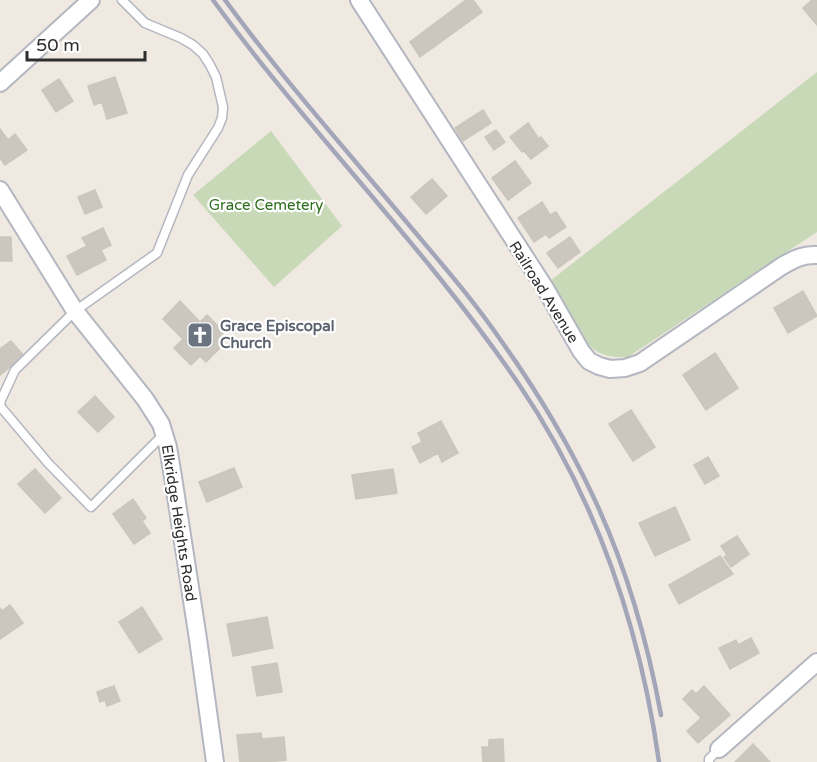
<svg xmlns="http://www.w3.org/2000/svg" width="817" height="762" font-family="'Varela Round',sans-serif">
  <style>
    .cemetery { fill: #c8d9b8 }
    .building { fill: #cbc7bf; stroke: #cbc5ba; stroke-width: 1.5 }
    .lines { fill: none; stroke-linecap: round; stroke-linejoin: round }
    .service-casing { stroke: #b4b7c1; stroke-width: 11 }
    .minor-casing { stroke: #b4b7c1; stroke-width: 20 }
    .service { stroke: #fff; stroke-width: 8 }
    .minor { stroke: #fff; stroke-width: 16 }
    .rail { stroke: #a3a6b8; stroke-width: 4.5 }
    .labels { text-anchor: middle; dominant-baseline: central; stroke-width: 4.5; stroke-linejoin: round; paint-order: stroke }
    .park-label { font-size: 15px; fill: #2c6e1b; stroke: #fff }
    .street-label { font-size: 15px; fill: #2e2e2e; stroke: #fff }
    .worship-label { font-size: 15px; font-weight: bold; fill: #5b616d; stroke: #fff; text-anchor: start }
  </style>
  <rect width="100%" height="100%" fill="#efe9e1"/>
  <path class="cemetery" d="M 817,72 L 817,232 L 628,357 C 595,359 586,345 571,318 C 564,306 557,293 550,281 Z
    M 271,131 L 342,226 L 274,287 L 193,195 Z"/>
  <path class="building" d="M 466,0 L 473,0 L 482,12 L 420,57 L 410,42 Z
    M 812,0 L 817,0 L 817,25 L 803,8 Z
    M 115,77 L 127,113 L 107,119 L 102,102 L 94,105 L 88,86 Z
    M 59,79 L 73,101 L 56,112 L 42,90 Z
    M 483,110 L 491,123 L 463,141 L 455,128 Z
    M 528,123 L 539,139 L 522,152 L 510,137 Z
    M 0,129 L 8,140 L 15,134 L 27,150 L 5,165 L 0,158 Z
    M 496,130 L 505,142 L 494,150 L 485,137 Z
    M 541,137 L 548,146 L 531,159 L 524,151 Z
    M 515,161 L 531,183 L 508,200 L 492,178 Z
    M 432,179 L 447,196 L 426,214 L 411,197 Z
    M 95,190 L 102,207 L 85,214 L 78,197 Z
    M 542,202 L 550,215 L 556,212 L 566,227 L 549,238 L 546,234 L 534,242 L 518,218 Z
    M 103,228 L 111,245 L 101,250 L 106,260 L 77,275 L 67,256 L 87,246 L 82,238 Z
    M 0,237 L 11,237 L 12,261 L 0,261 Z
    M 570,237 L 580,252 L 558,268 L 547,253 Z
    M 803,291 L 817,316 L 788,333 L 774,308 Z
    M 180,301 L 200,322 L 207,315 L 224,332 L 217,339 L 223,345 L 206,362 L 200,356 L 191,365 L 174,348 L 183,339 L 163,319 Z
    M 11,341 L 24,356 L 0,375 L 0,349 Z
    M 715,353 L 738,388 L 706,410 L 683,375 Z
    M 95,396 L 114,417 L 98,432 L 78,412 Z
    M 631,410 L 655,447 L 633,461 L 609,424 Z
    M 441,421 L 458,453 L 442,462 L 438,453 L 420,463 L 412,447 L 422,442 L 418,433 Z
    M 708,457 L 719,476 L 705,484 L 694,465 Z
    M 234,468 L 242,487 L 207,502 L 199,482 Z
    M 35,469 L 61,498 L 45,513 L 18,484 Z
    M 393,469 L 397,493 L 356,499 L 352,475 Z
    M 133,499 L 146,518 L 142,521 L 150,533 L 134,544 L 113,514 Z
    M 675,507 L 690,540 L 655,556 L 639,523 Z
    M 737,536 L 749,554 L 731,567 L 724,557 L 727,555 L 721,546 Z
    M 720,556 L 733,574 L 679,604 L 669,585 Z
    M 10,605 L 23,623 L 0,639 L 0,608 L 2,611 Z
    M 142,607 L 162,639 L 139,653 L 119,622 Z
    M 267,617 L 273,648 L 233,656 L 227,624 Z
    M 751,638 L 759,653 L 730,669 L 719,648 L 736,640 L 738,645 Z
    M 277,663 L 282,692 L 257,696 L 252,667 Z
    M 114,686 L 120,701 L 107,706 L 105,700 L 100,702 L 97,692 Z
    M 704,686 L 730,715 L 698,743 L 687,731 L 701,718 L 683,699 L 692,690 L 696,694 Z
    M 261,733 L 262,739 L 284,737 L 286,760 L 266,762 L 240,762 L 237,735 Z
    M 503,739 L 504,762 L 483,762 L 482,747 L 489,747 L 489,740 Z
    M 753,744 L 770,762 L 735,762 Z"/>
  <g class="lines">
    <g class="service-casing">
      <path id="service" d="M 122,0 L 145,23 L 181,38 L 193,45 L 203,54 L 210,65 L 216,77 L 223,107 L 222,118 L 218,128 L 188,175 L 157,253 L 75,311 L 15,370 L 1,400 L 0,406 L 48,463 L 91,507 L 164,434
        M 709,762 L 709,759 L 719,749"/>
    </g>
    <g class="minor-casing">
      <path id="minor" d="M 359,0 L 545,288 L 581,351 L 589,361 L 599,366 L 610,369 L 625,368 L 640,363 L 782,266 C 794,259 804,254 817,255
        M 0,83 L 91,0
        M 0,190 L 75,311 L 145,399 L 161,424 L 168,447 L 173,477 L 198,639 L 215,762
        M 719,749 L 817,662"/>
    </g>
    <use href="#service" class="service"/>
    <use href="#minor" class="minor"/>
    <path class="rail" d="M 213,0 C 309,132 426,248 518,383 C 595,496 640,627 659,762
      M 225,0 C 282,78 347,151 409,225 C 441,263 474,301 502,342 C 536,390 567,441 592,494 C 625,563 647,639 661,715"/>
  </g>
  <defs>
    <g id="church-square" transform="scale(1.35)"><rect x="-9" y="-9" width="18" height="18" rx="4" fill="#6b7280" stroke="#fff"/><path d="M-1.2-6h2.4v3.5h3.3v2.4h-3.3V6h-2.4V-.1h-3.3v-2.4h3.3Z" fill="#fff"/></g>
  </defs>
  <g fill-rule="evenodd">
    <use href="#church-square" x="200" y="335"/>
  </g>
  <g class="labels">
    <g class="park-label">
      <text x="266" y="205">Grace Cemetery</text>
    </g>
    <g class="street-label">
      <text transform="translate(544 292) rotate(58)">Railroad Avenue</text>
      <text transform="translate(179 523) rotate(81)">Elkridge Heights Road</text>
    </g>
    <g class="worship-label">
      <text x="220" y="326">Grace Episcopal<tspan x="220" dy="17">Church</tspan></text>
    </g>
  </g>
  <path d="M27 51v9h118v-9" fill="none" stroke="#2e2e2e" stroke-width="3"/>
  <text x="36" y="51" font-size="18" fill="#2e2e2e" stroke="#ffffff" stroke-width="4.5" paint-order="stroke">50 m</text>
</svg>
